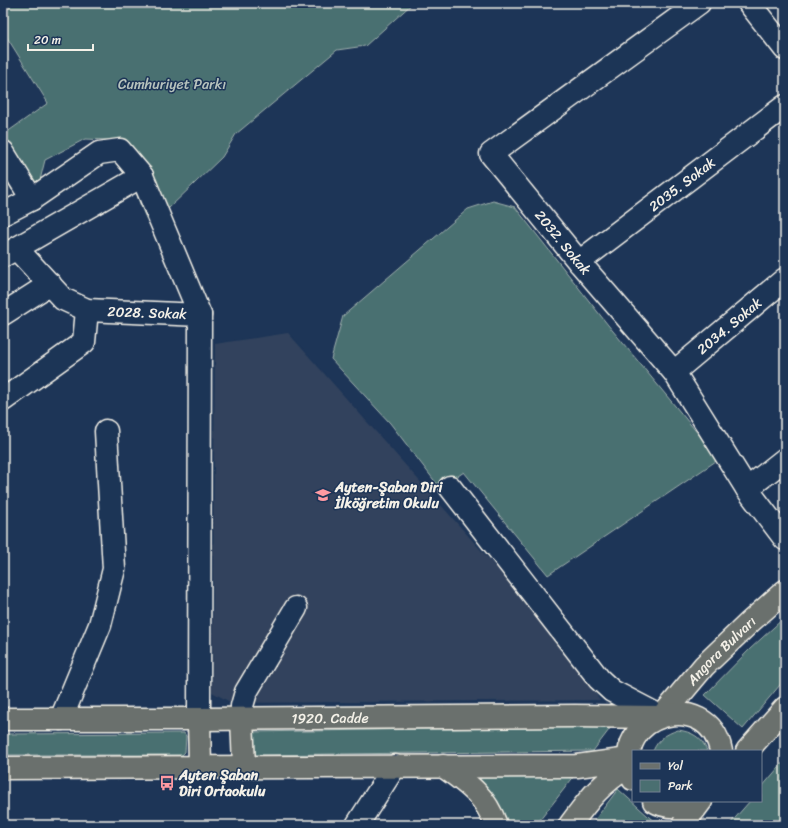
<svg xmlns="http://www.w3.org/2000/svg" width="788" height="828" font-family="Sriracha,sans-serif">
  <style>
    .built { fill: #32435d }
    .green { fill: #4a6f71; stroke: #9fb0ac }
    .lines { fill: none; stroke-linecap: round; stroke-linejoin: round }
    .minor-casing { stroke: #f4f1e8; stroke-width: 25 }
    .major-casing { stroke: #f4f1e8; stroke-width: 25 }
    .minor { stroke: #1d3557; stroke-width: 22 }
    .major { stroke: #6b706d; stroke-width: 22 }
    .labels { text-anchor: middle; dominant-baseline: central; stroke-width: 3; stroke-linejoin: round; paint-order: stroke }
    .park-label { font-size: 14px; fill: #b8c4be; stroke: #1d3557 }
    .street-label { font-size: 14px; fill: #f4f1e8; stroke: #1d3557 }
    .poi-label { font-size: 14px; font-weight: bold; fill: #f4f1e8; stroke: #1d3557; text-anchor: start }
  </style>
  <rect width="100%" height="100%" fill="#1d3557"/>
  <filter id="ink" filterUnits="userSpaceOnUse"><feTurbulence type="fractalNoise" baseFrequency=".025" numOctaves="2"/><feDisplacementMap in="SourceGraphic" scale="8" xChannelSelector="R" yChannelSelector="G"/><feConvolveMatrix kernelMatrix="1 2 1 2 8 2 1 2 1" color-interpolation-filters="sRGB"/></filter>
  <g filter="url(#ink)">
    <path class="built" d="M 288,333 L 566,646 L 600,700 L 232,703 L 212,692 L 215,344 Z"/>
    <path class="green" d="M 3,3 L 413,3 L 365,46 L 337,50 L 236,134 L 222,157 L 168,209 L 171,224 L 156,233 C 143,222 133,179 124,161 C 121,154 115,147 110,140 L 85,139 L 45,160 L 40,180 L 20,191 L 12,190 L 3,174 L 3,135 L 48,103 L 3,31 Z
      M 493,201 L 515,207 L 608,325 L 719,459 L 548,575 L 464,472 L 440,488 L 390,423 L 331,359 L 343,316 L 468,209 Z
      M 785,617 L 785,679 L 743,729 L 705,695 L 750,649 Z
      M 612,726 L 593,751 L 251,755 L 251,732 Z
      M 678,730 C 692,732 702,737 707,751 L 653,751 C 658,739 666,734 678,730 Z
      M 184,733 L 186,736 L 185,752 L 182,755 L 3,755 L 3,734 Z
      M 785,760 L 785,825 L 729,825 L 750,801 L 761,801 L 761,788 Z
      M 476,775 L 575,775 L 536,825 L 509,825 C 501,805 493,793 476,779 Z
      M 618,789 L 658,825 L 591,825 Z"/>
    <g class="lines">
      <g class="minor-casing">
        <g id="minor">
          <path id="s1" d="M 699,3 L 491,154 L 579,262 L 674,372 L 747,489 L 785,539"/>
          <path d="M 749,3 L 785,49"/>
          <path d="M 3,152 L 32,199"/>
          <path d="M 3,214 L 32,199 L 99,153 L 120,150 L 142,176 L 200,315 L 87,310 L 63,299 L 17,249"/>
          <path d="M 3,256 L 142,176"/>
          <path id="s2" d="M 579,262 L 785,106"/>
          <path d="M 3,314 L 50,284"/>
          <path id="s3" d="M 674,372 L 785,279"/>
          <path d="M 3,400 L 84,342 L 87,310"/>
          <path d="M 450,487 L 599,679 L 612,691 L 660,716"/>
          <path d="M 747,489 L 785,459"/>
          <path d="M 61,719 L 100,625 L 114,569 L 106,431"/>
          <path d="M 199,719 L 200,315"/>
          <path d="M 242,719 L 242,706 L 246,692 L 296,608"/>
          <path d="M 357,825 L 395,766"/>
        </g>
      </g>
      <g class="major-casing">
        <g id="major">
          <path id="s4" d="M 663,715 L 704,666 L 750,622 L 785,591"/>
          <path id="s5" d="M 3,719 L 199,719 L 575,716 L 657,717"/>
          <path d="M 199,719 L 200,766"/>
          <path d="M 242,719 L 244,766"/>
          <path d="M 747,751 L 785,708"/>
          <path d="M 443,766 C 468,784 485,795 496,825"/>
          <path d="M 3,768 L 577,766 L 629,759"/>
          <path d="M 633,779 C 607,714 709,686 721,751"/>
          <path d="M 654,801 C 667,809 684,807 698,801"/>
          <path d="M 570,825 C 589,799 601,783 629,766"/>
          <path d="M 683,825 L 701,801"/>
        </g>
      </g>
      <use href="#minor" class="minor"/>
      <use href="#major" class="major"/>
    </g>
  </g>
  <defs>
    <g id="school-bare" transform="scale(1.2)"><path d="M0-5L7-2L0 1L-7-2ZM-4 1L0 2.5L4 1V4Q0 6-4 4Z" fill="#ff9aa2" stroke="#1d3557" stroke-width="2.5" paint-order="stroke"/></g>
    <g id="bus-bare" transform="scale(1.2)"><path d="M-5-6H5V4H4V6H2V4H-2V6H-4V4H-5ZM-3.5-4V0h7V-4ZM-3.5 1.2v1.5H-2V1.2ZM2 1.2v1.5H3.5V1.2Z" fill="#ff9aa2" stroke="#1d3557" stroke-width="2.5" paint-order="stroke"/></g>
  </defs>
  <g fill-rule="evenodd">
    <use href="#school-bare" x="323" y="495"/>
    <use href="#bus-bare" x="167" y="783"/>
  </g>
  <g class="labels">
    <g class="park-label">
      <text x="172" y="84">Cumhuriyet Parkı</text>
    </g>
    <g class="street-label">
      <text stroke="none"><textPath href="#s2" startOffset="129">2035. Sokak</textPath></text>
      <text stroke="none"><textPath href="#s1" startOffset="371">2032. Sokak</textPath></text>
      <text transform="translate(147 313) rotate(2)">2028. Sokak</text>
      <text stroke="none"><textPath href="#s3" startOffset="72">2034. Sokak</textPath></text>
      <text stroke="none"><textPath href="#s4" startOffset="87">Angora Bulvarı</textPath></text>
      <text stroke="none"><textPath href="#s5" startOffset="327">1920. Cadde</textPath></text>
    </g>
    <g class="poi-label">
      <text x="335" y="487">Ayten-Şaban Diri<tspan x="335" dy="16">İlköğretim Okulu</tspan></text>
      <text x="179" y="775">Ayten Şaban<tspan x="179" dy="16">Diri Ortaokulu</tspan></text>
    </g>
  </g>
  <rect width="788" height="828" fill="none" stroke="#1d3557" stroke-width="16"/>
  <rect x="8" y="8" width="772" height="812" fill="none" stroke="#f4f1e8" stroke-width="1.5" filter="url(#ink)"/>
  <rect x="632" y="750" width="130" height="52" fill="#1d3557" stroke="#738091"/>
  <rect x="640" y="763" width="20" height="6" fill="#6b706d" stroke="#738091"/>
  <text x="668" y="770" font-size="12" fill="#f4f1e8">Yol</text>
  <rect x="640" y="780" width="20" height="12" fill="#4a6f71" stroke="#738091"/>
  <text x="668" y="790" font-size="12" fill="#f4f1e8">Park</text>
  <path d="M28 44v6h65v-6" fill="none" stroke="#f4f1e8" stroke-width="2"/>
  <text x="34" y="44" font-size="12" fill="#f4f1e8" stroke="#1d3557" stroke-width="3" paint-order="stroke">20 m</text>
</svg>
